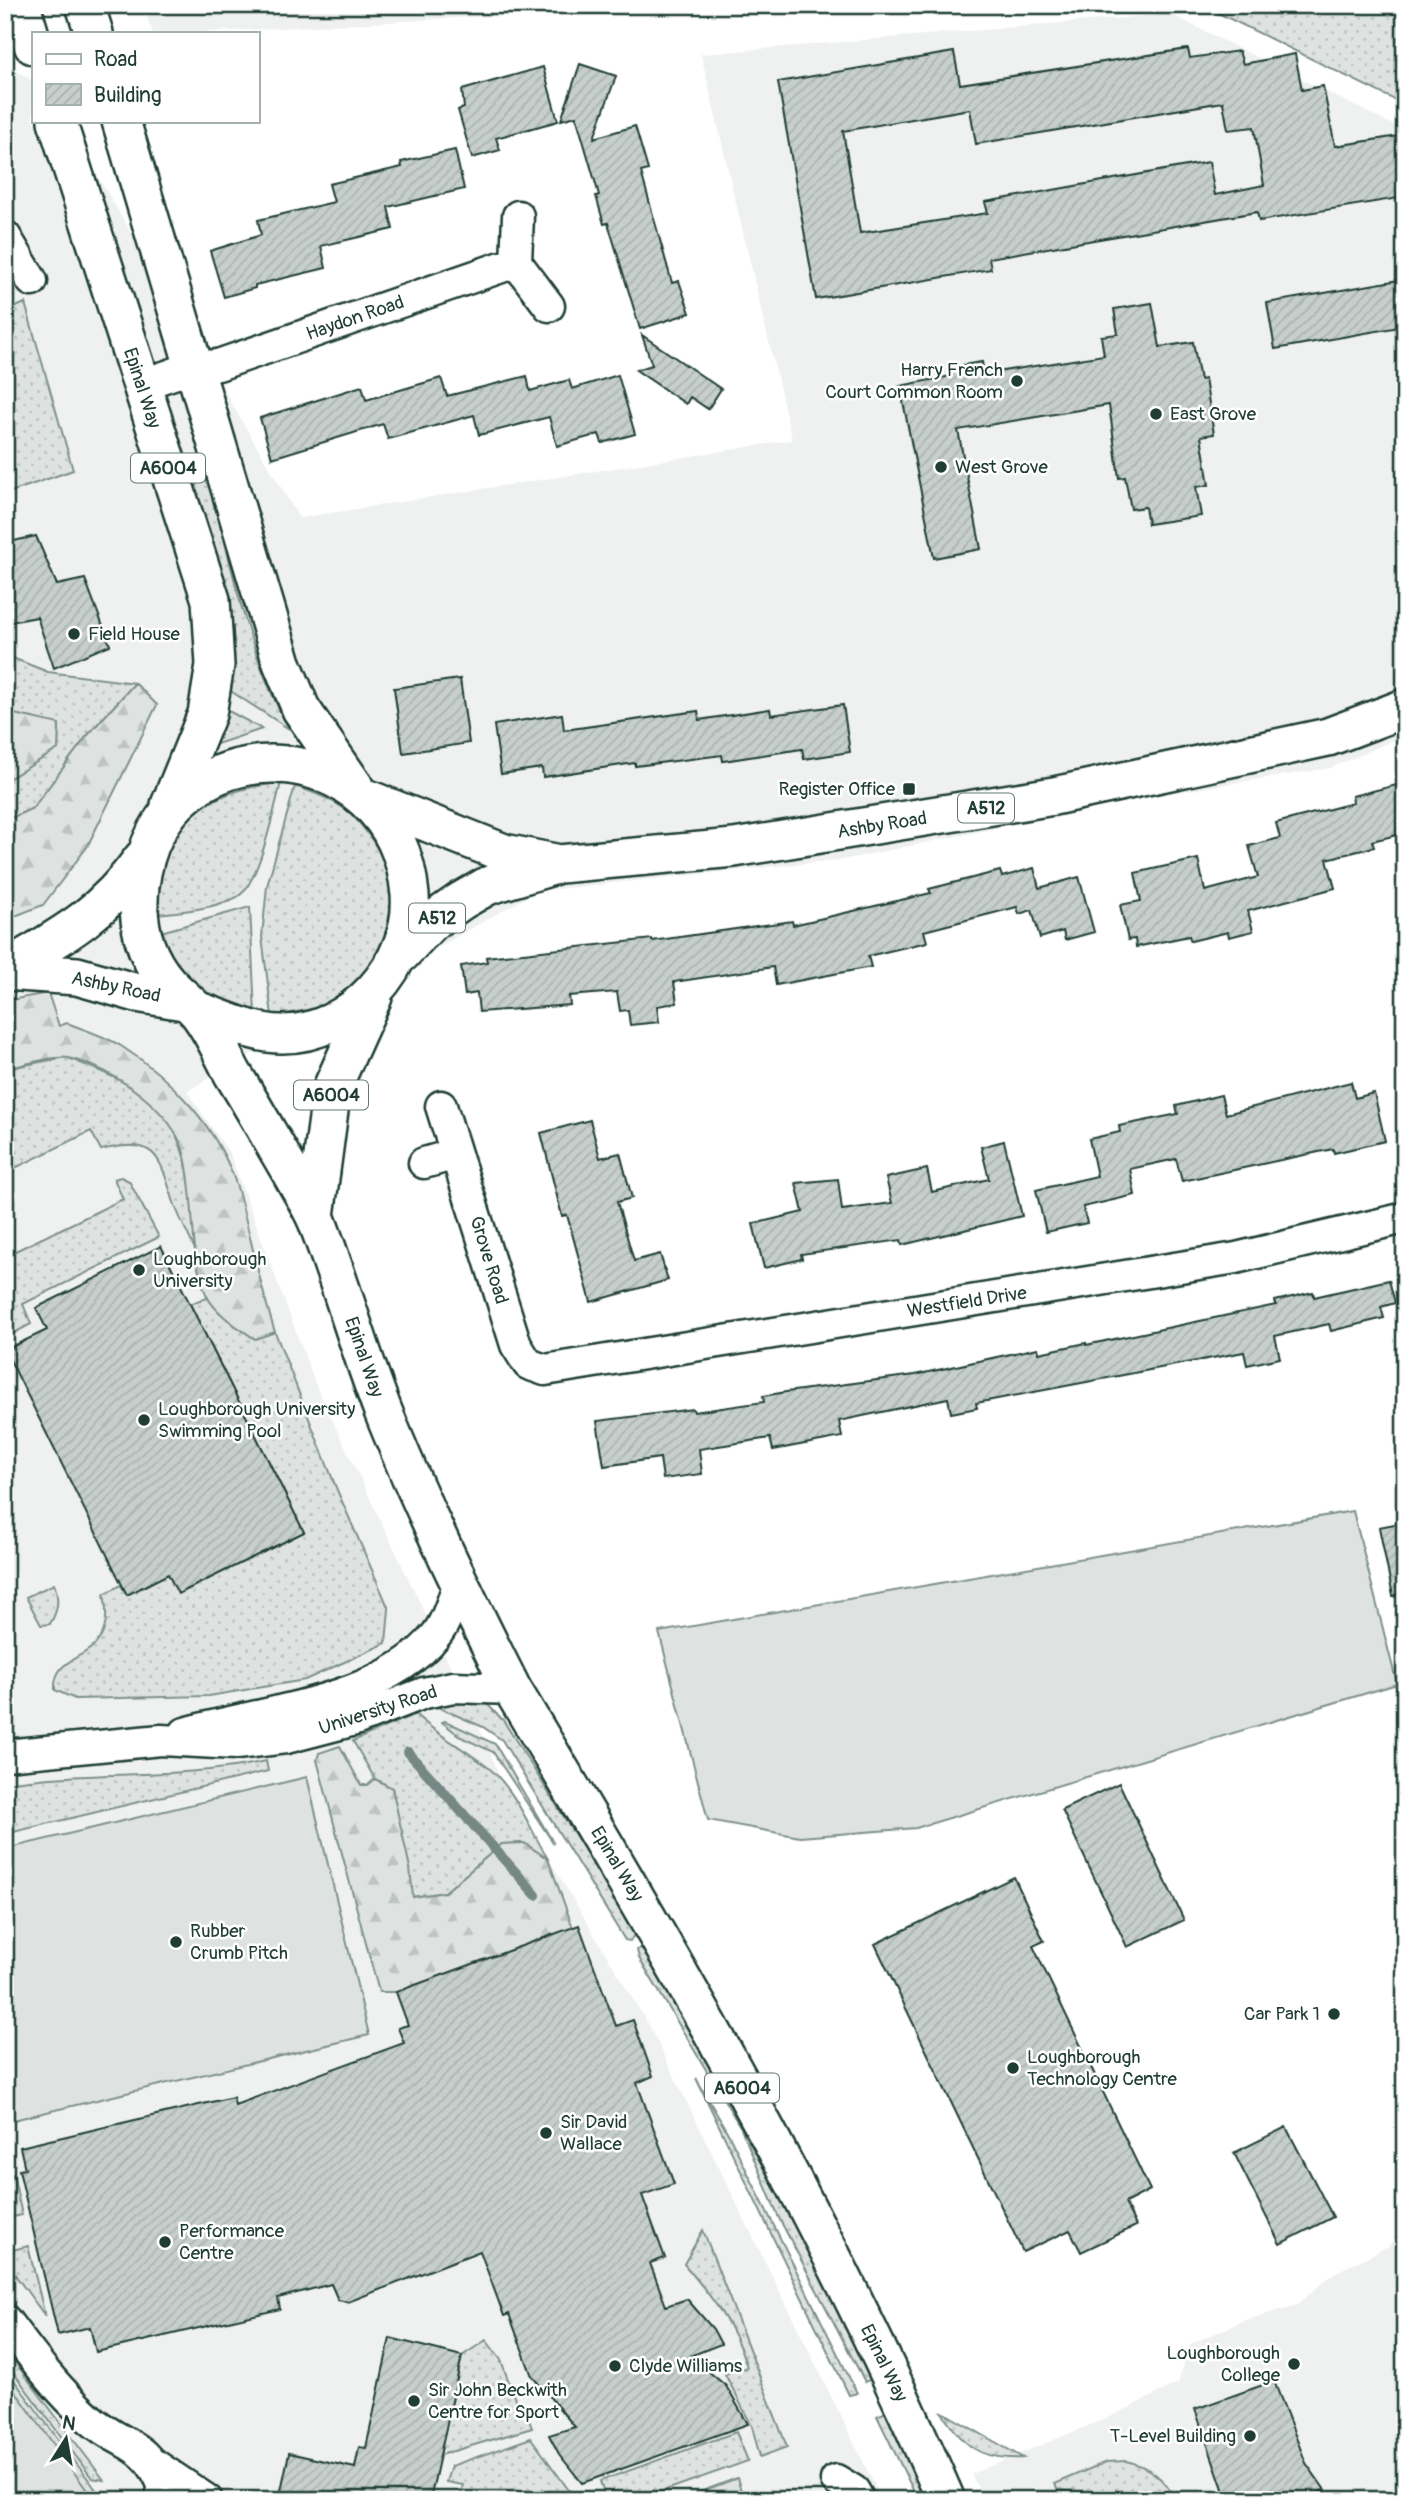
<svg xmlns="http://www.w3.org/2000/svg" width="1410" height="2505" font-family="Pangolin,sans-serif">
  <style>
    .built { fill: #eef1f0 }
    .grass { fill: url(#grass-dots); stroke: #7e908b; stroke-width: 2 }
    .forest { fill: url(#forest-firs); stroke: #7e908b; stroke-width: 2 }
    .garden { fill: #dee3e2; stroke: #7e908b; stroke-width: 2 }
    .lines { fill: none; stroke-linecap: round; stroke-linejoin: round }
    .stream { stroke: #758883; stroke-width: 10 }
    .building { fill: url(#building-hatch); stroke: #1f3d34; stroke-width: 2; fill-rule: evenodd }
    .minor-casing { stroke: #1f3d34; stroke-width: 35 }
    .major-casing { stroke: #1f3d34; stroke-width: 42 }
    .minor { stroke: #fff; stroke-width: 30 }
    .major { stroke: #fff; stroke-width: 37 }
    .poi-dot { fill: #1f3d34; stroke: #fff; stroke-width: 2.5 }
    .labels { text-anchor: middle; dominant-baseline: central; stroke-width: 5; stroke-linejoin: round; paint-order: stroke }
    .shield { fill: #fff; stroke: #627771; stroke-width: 2 }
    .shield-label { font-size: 18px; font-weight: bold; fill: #1f3d34 }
    .street-label { font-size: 19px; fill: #1f3d34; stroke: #fff }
    .poi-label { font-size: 19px; fill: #1f3d34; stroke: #fff; text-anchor: start }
  </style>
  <defs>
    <pattern id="grass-dots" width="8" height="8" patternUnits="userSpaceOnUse" patternTransform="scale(1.75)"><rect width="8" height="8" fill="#dee3e2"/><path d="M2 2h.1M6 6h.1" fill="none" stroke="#bec4c2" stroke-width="1.8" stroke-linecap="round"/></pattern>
    <pattern id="forest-firs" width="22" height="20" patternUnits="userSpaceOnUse" patternTransform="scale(1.75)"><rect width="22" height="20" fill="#dee3e2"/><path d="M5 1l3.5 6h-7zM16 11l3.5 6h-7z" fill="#bec4c2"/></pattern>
    <pattern id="building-hatch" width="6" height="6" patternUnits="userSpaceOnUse" patternTransform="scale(1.75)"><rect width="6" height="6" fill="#c7cfcc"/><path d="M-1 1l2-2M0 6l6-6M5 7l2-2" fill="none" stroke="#aab3b0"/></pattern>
  </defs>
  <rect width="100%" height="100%" fill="#fff"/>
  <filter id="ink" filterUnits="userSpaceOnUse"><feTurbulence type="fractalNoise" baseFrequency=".0143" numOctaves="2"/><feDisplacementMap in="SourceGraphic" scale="14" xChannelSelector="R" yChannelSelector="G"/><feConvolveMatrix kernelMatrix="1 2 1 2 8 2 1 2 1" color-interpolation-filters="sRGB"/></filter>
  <g filter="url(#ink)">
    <path class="built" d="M 142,5 L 685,5 L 192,33 L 153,33 Z
      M 1170,14 L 1405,131 L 1405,735 L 1331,768 L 1132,799 L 848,859 L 537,891 L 187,1091 L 230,1154 L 316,1386 L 470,1707 L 502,1781 L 651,2029 L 882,2500 L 5,2500 L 5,64 L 33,81 L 33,121 L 65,121 L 299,518 L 792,440 L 701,54 Z
      M 1405,2221 L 1405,2500 L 984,2500 L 971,2474 L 1117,2414 L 1178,2383 L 1190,2344 L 1243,2321 L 1297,2305 L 1334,2273 L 1389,2246 Z"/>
    <path class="grass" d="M 1202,5 L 1405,5 L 1405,105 Z
      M 25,303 L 73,470 L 5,494 L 5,312 Z
      M 203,452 C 227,544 243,644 289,729 L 226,688 L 226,608 L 196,490 Z
      M 5,655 L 48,672 L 135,683 L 87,736 L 33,808 L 5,821 L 5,781 L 58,749 L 59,725 L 5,712 Z
      M 223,708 L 262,729 L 208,747 Z
      M 281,783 C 274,808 259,886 237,897 C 213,909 183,911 157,914 C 157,830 198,790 281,783 Z
      M 295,786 C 315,793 337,801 352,815 C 405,868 411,950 344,995 C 323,1009 297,1012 272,1016 L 262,937 L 267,886 Z
      M 250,907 L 255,1015 C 204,1002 181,980 161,932 Z
      M 66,1057 C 92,1068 121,1078 144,1095 C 193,1131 191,1198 196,1252 C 190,1238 182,1223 176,1208 C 159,1161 162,1135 101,1150 L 91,1131 L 5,1173 L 5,1069 Z
      M 121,1177 L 129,1181 L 159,1237 L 23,1304 L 31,1324 L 5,1338 L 5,1256 L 123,1199 L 114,1179 Z
      M 207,1297 L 232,1323 L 255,1339 L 275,1332 L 337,1490 L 389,1609 L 386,1643 L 305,1680 L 209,1696 L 75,1699 L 55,1690 C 52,1644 119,1669 104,1594 L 121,1585 L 127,1595 L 168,1574 L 179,1594 L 304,1532 L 190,1304 Z
      M 54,1584 C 60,1598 58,1611 50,1624 L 41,1625 L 26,1597 Z
      M 472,1697 L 488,1705 L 503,1720 L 633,1927 L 634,1935 L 630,1941 L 625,1940 L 502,1740 L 483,1727 L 433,1705 Z
      M 415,1714 C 437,1735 462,1747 485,1765 C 514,1786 530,1829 548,1859 L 524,1843 L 502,1844 L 445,1892 L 413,1897 L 392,1788 L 375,1779 L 353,1741 Z
      M 445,1721 L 495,1744 L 554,1844 L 493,1752 L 461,1737 L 442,1722 Z
      M 266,1761 L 268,1771 L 5,1834 L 5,1783 C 92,1770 181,1780 266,1761 Z
      M 640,1948 L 646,1950 L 749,2131 L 872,2379 L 865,2382 L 778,2216 L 741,2128 L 639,1958 L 637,1950 Z
      M 696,2078 L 730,2137 L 857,2393 L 849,2395 Z
      M 13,2174 L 22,2215 L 5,2219 L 5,2177 Z
      M 703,2230 L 787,2447 L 760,2457 L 752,2426 L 725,2374 L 747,2367 C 734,2325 712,2297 684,2264 Z
      M 28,2246 L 45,2316 L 5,2261 L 5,2252 Z
      M 486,2340 L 501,2360 L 518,2408 L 524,2406 L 532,2428 L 440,2455 L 462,2356 Z
      M 11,2357 L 104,2480 L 92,2478 L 5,2361 Z
      M 5,2368 L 103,2499 L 103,2500 L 5,2500 Z
      M 941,2411 L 1023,2458 C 979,2460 965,2447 941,2411 Z
      M 886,2412 L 929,2500 L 918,2500 L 877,2416 Z
      M 736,2432 L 748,2461 L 638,2500 L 606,2500 L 600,2481 Z
      M 531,2438 L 576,2500 L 455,2500 L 460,2497 L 463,2485 L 446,2482 L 451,2466 Z
      M 1126,2461 C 1149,2466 1165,2478 1175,2500 L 1126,2500 L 1119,2495 L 1058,2490 L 1054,2484 L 1106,2462 Z"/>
    <path class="forest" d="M 135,683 L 157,705 L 87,847 L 43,905 L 5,920 L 5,821 L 33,808 L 87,736 Z
      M 5,712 L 59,724 L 58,749 L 5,781 Z
      M 48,993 L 59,1026 L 67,1023 C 85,1030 105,1036 121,1046 C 172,1078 219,1129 237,1187 C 251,1235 259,1284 275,1332 L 255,1339 C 239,1328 216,1314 207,1296 C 188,1257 196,1195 184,1153 C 172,1109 112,1068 68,1058 C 55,1055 20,1066 5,1069 L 5,1001 Z
      M 340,1746 L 361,1785 L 368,1785 L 375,1779 L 392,1788 L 410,1868 L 413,1897 L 445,1892 L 502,1844 L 524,1843 L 548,1859 L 573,1928 L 396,1992 L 379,1992 L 317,1760 L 319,1753 Z"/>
    <path class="garden" d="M 1353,1511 L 1397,1684 L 916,1828 L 800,1837 L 708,1820 L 659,1632 Z
      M 307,1777 L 369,2035 L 5,2122 L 5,1849 Z
      M 5,2377 L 94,2500 L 5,2500 Z
      M 737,2478 L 744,2500 L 679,2500 Z"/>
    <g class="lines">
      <path class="stream" d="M 408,1752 L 536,1895"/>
    </g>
    <path class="building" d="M 1188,49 L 1190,58 L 1239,51 L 1243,64 L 1295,54 L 1302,90 L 1323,86 L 1335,146 L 1405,135 L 1405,197 L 1259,221 L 1257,212 L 989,258 L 991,269 L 816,299 L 778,82 L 954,52 L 960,84 ZM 1223,102 L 1228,130 L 1254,127 L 1264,185 L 1215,195 L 1209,162 L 985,202 L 988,213 L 860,233 L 843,131 L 970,109 L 976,144 Z
      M 580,64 L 616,76 L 594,138 L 635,126 L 648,170 L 641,172 L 672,283 L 679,281 L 690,313 L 640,329 L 608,223 L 604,224 L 596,196 L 599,195 L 576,116 L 561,120 Z
      M 543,67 L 558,121 L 496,138 L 500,150 L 472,158 L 458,110 L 464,108 L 462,90 Z
      M 455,150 L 464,189 L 388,207 L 393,229 L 321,246 L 326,268 L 255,285 L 255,288 L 224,297 L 210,251 L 261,235 L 258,220 L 334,202 L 329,184 L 402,167 L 401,162 Z
      M 1405,279 L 1405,326 L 1275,349 L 1267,303 Z
      M 1152,303 L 1160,347 L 1193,342 L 1200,380 L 1205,379 L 1214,434 L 1201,436 L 1209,485 L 1196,487 L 1201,516 L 1148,524 L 1145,507 L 1131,509 L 1125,477 L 1119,478 L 1109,405 L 958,430 L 981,549 L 934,558 L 900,386 L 951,376 L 950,367 L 982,362 L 984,374 L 1104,355 L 1101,336 L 1118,334 L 1114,309 Z
      M 642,335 L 721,389 L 708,409 L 690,397 L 686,404 L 636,370 L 652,365 Z
      M 618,375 L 635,434 L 602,443 L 599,434 L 557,446 L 549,417 L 479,435 L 474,415 L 388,439 L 383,424 L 272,458 L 260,418 L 362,386 L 366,400 L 441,378 L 447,396 L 527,376 L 530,391 L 569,380 L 572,389 Z
      M 36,536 L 57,585 L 85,579 L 110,645 L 54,668 L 37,617 L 5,623 L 5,543 Z
      M 460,679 L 469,743 L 403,753 L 394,688 Z
      M 843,705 L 850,752 L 804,759 L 802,749 L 723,761 L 722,755 L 635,766 L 635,763 L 543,777 L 542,768 L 501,774 L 494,725 L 562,714 L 564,730 L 698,711 L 699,720 L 770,709 L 771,715 Z
      M 1405,783 L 1405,833 L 1372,841 L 1374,847 L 1327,859 L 1335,888 L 1248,911 L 1253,931 L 1229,937 L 1228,932 L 1191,941 L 1189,936 L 1136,947 L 1135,939 L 1128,940 L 1120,905 L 1141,901 L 1135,873 L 1198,859 L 1205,891 L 1258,877 L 1249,846 L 1280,838 L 1276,823 L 1353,803 L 1352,796 Z
      M 1034,868 L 1039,888 L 1079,877 L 1094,932 L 1065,940 L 1063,931 L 1040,938 L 1032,910 L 1019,914 L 1017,907 L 924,931 L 927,942 L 868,956 L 871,967 L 776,985 L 773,967 L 674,982 L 677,1003 L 657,1006 L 659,1022 L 630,1025 L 628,1010 L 620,1011 L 617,992 L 569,996 L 570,1005 L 479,1012 L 477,993 L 465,995 L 461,966 L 487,962 L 486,957 L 652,939 L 652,941 L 792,921 L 793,925 L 931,893 L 929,889 L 1000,871 L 1002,877 Z
      M 1351,1082 L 1355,1098 L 1374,1093 L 1385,1141 L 1334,1153 L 1333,1149 L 1182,1181 L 1176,1159 L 1130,1169 L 1135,1195 L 1083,1207 L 1087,1223 L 1046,1232 L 1036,1190 L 1097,1176 L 1089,1139 L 1120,1132 L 1119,1126 L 1178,1114 L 1176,1106 L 1221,1095 L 1226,1114 Z
      M 590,1120 L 600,1158 L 620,1153 L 632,1198 L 617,1202 L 634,1261 L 660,1254 L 668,1280 L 591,1302 L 567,1215 L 562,1216 L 541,1133 Z
      M 1004,1141 L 1022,1216 L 902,1245 L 901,1240 L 801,1254 L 802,1259 L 764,1268 L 753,1224 L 803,1212 L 796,1183 L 838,1179 L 842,1210 L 892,1203 L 886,1178 L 927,1169 L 932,1192 L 989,1179 L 981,1147 Z
      M 161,1246 L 304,1532 L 178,1594 L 168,1574 L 127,1595 L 5,1350 L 47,1330 L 36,1308 Z
      M 1389,1280 L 1395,1303 L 1381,1307 L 1384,1318 L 1331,1331 L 1329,1324 L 1275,1336 L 1280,1358 L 1247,1365 L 1244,1352 L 976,1403 L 977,1408 L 951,1413 L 948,1398 L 839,1421 L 842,1437 L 773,1450 L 770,1438 L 699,1449 L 702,1474 L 663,1479 L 660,1458 L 604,1466 L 597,1421 L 693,1409 L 694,1412 L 764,1402 L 763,1396 L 786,1392 L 915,1375 L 1038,1348 L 1039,1353 L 1086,1343 L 1086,1345 L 1276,1305 L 1275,1301 L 1313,1292 L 1314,1297 Z
      M 1405,1522 L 1405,1594 L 1393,1596 L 1379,1527 Z
      M 1119,1783 L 1184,1920 L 1127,1947 L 1062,1810 Z
      M 1014,1877 L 1044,1941 L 1033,1946 L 1150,2190 L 1125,2203 L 1136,2226 L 1081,2252 L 1070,2230 L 1023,2252 L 875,1944 Z
      M 579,1925 L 616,2026 L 633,2020 L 653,2076 L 637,2083 L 674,2184 L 642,2195 L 665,2258 L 650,2263 L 666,2306 L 687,2299 L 713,2329 L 721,2344 L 690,2356 L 726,2386 L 748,2424 L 582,2483 L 559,2454 L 549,2435 L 575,2427 L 532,2376 L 509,2314 L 504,2316 L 480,2251 L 348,2302 L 338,2300 L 331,2284 L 278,2298 L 280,2309 L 96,2352 L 90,2327 L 58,2335 L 19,2170 L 25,2169 L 20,2147 L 233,2097 L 235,2105 L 404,2043 L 398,2028 L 408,2025 L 396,1992 Z
      M 1286,2127 L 1333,2217 L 1280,2244 L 1234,2153 Z
      M 390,2338 L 462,2356 L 430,2500 L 279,2500 L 289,2453 L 355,2468 L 359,2447 L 366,2448 Z
      M 1274,2381 L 1306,2463 L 1325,2490 L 1300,2500 L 1227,2500 L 1195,2409 Z"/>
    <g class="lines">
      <g class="minor-casing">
        <path id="minor" d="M 518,216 L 516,262 L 549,306
          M 5,236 L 32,281
          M 141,385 L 193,367 L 218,365 L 516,262
          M 441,1106 L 516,1345 L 528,1364 L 545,1370 L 1236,1258 L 1405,1218
          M 424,1163 L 456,1154
          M 185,1733 C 262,1711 384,1701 436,1635 C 448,1621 453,1597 460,1581
          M 5,1755 L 161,1740 L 236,1744 L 286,1738 L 355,1720 L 424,1693 L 453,1687 L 512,1689
          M 5,2320 C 31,2355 57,2390 90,2419 C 123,2448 145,2440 164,2487 L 160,2500
          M 155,2465 L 207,2500
          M 836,2480 L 854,2491 L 859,2500"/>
      </g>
      <g class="major-casing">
        <path id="major" d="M 21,5 L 33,45
          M 85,5 L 94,33
          M 57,121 L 211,600 L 215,665 L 207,714 L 170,805
          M 121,121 L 282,663 L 301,709 L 354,786
          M 368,799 L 504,853 L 555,863
          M 401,954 L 431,922 L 461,901 L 487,886 L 559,864 L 734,848 L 1054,796 L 1328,737 L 1405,708
          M 5,969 C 64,935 103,914 143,858
          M 5,971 L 77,976 L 137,993 L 184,1001
          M 196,1010 C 223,1019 253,1034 281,1034 C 351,1035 415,964 410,895 C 396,727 160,717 140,886 C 136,921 144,956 168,983 C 177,993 188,1001 197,1011 C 212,1029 222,1054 233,1074 C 253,1106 271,1139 290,1171 C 299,1188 310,1204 317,1221 C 341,1284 359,1349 383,1411 C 420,1504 467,1600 512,1689 C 670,1952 825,2218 946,2500
          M 315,1216 L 332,1088 L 373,997"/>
      </g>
      <use href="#minor" class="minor"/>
      <use href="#major" class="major"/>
    </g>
  </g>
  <g class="poi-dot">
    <circle cx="1017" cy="381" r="7"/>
    <circle cx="1156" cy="414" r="7"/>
    <circle cx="941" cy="467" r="7"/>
    <circle cx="74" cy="634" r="7"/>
    <rect x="902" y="782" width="14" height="14" rx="3.5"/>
    <circle cx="139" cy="1270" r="7"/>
    <circle cx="144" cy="1420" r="7"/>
    <circle cx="176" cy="1942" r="7"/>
    <circle cx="1334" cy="2014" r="7"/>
    <circle cx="1013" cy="2068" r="7"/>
    <circle cx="546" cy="2133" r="7"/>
    <circle cx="165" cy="2242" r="7"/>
    <circle cx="1294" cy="2364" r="7"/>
    <circle cx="615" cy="2366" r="7"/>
    <circle cx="414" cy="2401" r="7"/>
    <circle cx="1250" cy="2436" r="7"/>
  </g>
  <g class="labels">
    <g class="shield">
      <rect x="131" y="453.5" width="74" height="29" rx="5"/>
      <rect x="958" y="793.5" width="56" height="29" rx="5"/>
      <rect x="409" y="903.5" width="56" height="29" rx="5"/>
      <rect x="294" y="1080.5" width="74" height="29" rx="5"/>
      <rect x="705" y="2073.5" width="74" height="29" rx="5"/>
    </g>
    <g class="shield-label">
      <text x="168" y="468">A6004</text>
      <text x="986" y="808">A512</text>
      <text x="437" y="918">A512</text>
      <text x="331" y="1095">A6004</text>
      <text x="742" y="2088">A6004</text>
    </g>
    <g class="street-label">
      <text transform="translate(355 318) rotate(-19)">Haydon Road</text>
      <text transform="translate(142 388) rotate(72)">Epinal Way</text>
      <text transform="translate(882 825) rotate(-9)">Ashby Road</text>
      <text transform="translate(116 987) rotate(12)">Ashby Road</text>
      <text transform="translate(489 1260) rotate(73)">Grove Road</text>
      <text transform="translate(967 1302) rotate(-9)">Westfield Drive</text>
      <text transform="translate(364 1357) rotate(71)">Epinal Way</text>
      <text transform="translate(378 1710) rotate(-18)">University Road</text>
      <text transform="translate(617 1864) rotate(59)">Epinal Way</text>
      <text transform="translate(884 2363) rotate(64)">Epinal Way</text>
    </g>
    <g class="poi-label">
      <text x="1003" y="370" text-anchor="end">Harry French<tspan x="1003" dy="22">Court Common Room</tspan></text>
      <text x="1170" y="414">East Grove</text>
      <text x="955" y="467">West Grove</text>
      <text x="88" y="634">Field House</text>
      <text x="895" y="789" text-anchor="end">Register Office</text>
      <text x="153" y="1259">Loughborough<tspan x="153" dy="22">University</tspan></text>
      <text x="158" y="1409">Loughborough University<tspan x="158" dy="22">Swimming Pool</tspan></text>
      <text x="190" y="1931">Rubber<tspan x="190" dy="22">Crumb Pitch</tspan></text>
      <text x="1320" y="2014" text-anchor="end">Car Park 1</text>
      <text x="1027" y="2057">Loughborough<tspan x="1027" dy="22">Technology Centre</tspan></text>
      <text x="560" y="2122">Sir David<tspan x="560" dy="22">Wallace</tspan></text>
      <text x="179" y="2231">Performance<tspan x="179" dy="22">Centre</tspan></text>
      <text x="1280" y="2353" text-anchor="end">Loughborough<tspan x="1280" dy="22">College</tspan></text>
      <text x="629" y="2366">Clyde Williams</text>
      <text x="428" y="2390">Sir John Beckwith<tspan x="428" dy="22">Centre for Sport</tspan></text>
      <text x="1236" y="2436" text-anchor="end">T-Level Building</text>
    </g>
  </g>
  <rect width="1410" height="2505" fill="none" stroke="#fff" stroke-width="28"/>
  <rect x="14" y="14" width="1382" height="2477" fill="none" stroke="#1f3d34" stroke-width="2.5" filter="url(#ink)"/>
  <rect x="32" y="32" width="228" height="91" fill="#ffffff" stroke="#a5b1ae" stroke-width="2"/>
  <rect x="46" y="54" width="35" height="10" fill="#ffffff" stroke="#a5b1ae" stroke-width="2"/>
  <text x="94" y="66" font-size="21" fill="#1f3d34">Road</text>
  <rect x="46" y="84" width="35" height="21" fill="url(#building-hatch)" stroke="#a5b1ae" stroke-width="2"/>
  <text x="94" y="102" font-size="21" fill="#1f3d34">Building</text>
  <g transform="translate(66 2439) rotate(11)" stroke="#ffffff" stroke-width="5" paint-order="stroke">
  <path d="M0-5L12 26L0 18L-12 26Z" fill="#1f3d34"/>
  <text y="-10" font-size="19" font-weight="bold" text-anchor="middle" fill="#1f3d34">N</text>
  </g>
</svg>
